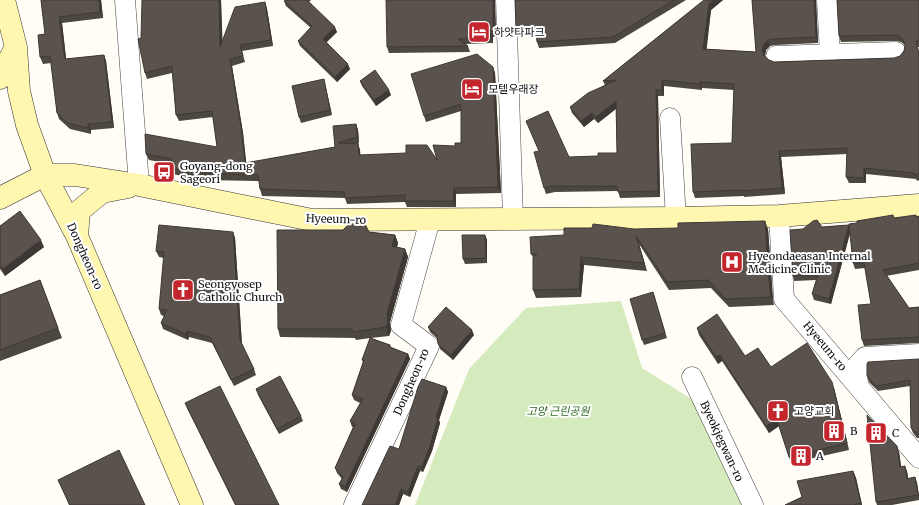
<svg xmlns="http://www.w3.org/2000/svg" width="919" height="505" font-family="Merriweather,'Noto Sans KR',serif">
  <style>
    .green { fill: #d5ebbd }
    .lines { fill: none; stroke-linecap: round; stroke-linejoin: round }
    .street-casing { stroke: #444; stroke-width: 21 }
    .secondary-casing { stroke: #333; stroke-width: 23 }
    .street { stroke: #fff; stroke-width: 20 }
    .secondary { stroke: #fff6b0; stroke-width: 22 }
    .wall { fill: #4d4742 }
    .shaded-wall { fill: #3f3936 }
    .building { fill: #5a524d; stroke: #3f3936 }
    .labels { text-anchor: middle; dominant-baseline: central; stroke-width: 4; stroke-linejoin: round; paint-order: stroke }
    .poi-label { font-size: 11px; fill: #111; stroke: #fff; text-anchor: start }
    .street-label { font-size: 11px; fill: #111; stroke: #fff }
    .park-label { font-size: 11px; font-style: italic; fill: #2f6b1f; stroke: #fff }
  </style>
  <rect width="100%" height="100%" fill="#fffdf5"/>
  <path class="green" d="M 621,301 L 642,368 L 693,400 L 742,505 L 415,505 L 469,369 L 526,308 Z"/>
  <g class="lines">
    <g class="street-casing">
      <path id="street" d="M 125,0 L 139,185
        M 506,0 L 513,219
        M 827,0 L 830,54
        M 776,56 L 896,52
        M 670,118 L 676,218
        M 779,216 L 784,299 L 919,458
        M 692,377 L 753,505
        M 858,385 L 857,366 L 865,357 L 919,354
        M 354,505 L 429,346 L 401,325 L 430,220"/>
    </g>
    <g class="secondary-casing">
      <path id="secondary" d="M 4,0 L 16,47 L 19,91 L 27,125 L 45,175 L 77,236 L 192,505
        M 0,78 L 1,75 L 16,47
        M 0,198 L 45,175 L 75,175 L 139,185 L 312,220 L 676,218 L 779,216 L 919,205
        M 77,236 L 79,211 L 102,192 L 128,187"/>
    </g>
    <use href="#street" class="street"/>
    <use href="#secondary" class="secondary"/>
  </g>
  <path class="wall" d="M 41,0 L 101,0 L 103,18 L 62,23 L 66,59 L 104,55 L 106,61 L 114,128 L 91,130 L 91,134 L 70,129 L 59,119 L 57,113 L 51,63 L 43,64 L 40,57 L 45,34 Z
    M 221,0 L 222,42 L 265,2 L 267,9 L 273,46 L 242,51 L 245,62 L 232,66 L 243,133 L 246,163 L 335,147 L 356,124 L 358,130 L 359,143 L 358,144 L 360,150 L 360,155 L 437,160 L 455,146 L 461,143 L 461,111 L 426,122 L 424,116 L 493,67 L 495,73 L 501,193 L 456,194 L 456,207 L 407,207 L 405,202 L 347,204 L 345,198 L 262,196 L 260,189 L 259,181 L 204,180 L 172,174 L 170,168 L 171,164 L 149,160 L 146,154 L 217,147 L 213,117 L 179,121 L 176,115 L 172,73 L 147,79 L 145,73 Z
    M 285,0 L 311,0 L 309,2 L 337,32 L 326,42 L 350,69 L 337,82 L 300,46 L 298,41 L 311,28 L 286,6 L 284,1 L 286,0 Z
    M 495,0 L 496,36 L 493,37 L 493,43 L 465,44 L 468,46 L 470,52 L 389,53 L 387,47 Z
    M 515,0 L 686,0 L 615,43 L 539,48 L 537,42 L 536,33 L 519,34 L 516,28 Z
    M 703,0 L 723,0 L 711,10 L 706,49 L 756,52 L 752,0 L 816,0 L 818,43 L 776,45 L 770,46 L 766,50 L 765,56 L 769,60 L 774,62 L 894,58 L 900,56 L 904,51 L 905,45 L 901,42 L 896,41 L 841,42 L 839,36 L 919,0 L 919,47 L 918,47 L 919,52 L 919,180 L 917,181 L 916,179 L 866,174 L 866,183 L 849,183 L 846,177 L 847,154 L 781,157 L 785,194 L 744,197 L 744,196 L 695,198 L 693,192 L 732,143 L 734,90 L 702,88 L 702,90 L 664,86 L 664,96 L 658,96 L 660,197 L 620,198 L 618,191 L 555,192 L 546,194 L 544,188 L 539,151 L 526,121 L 569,157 L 598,156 L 617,153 L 616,109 L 598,123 L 594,119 L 584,127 L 572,113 L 570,107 L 605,85 L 603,81 L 703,1 Z
    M 360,81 L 391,95 L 376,106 L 362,86 Z
    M 325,84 L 332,115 L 301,123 L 299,117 Z
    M 919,216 L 919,270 L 886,276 L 909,308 L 919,307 L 919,343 L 864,346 L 862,340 L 871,304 L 865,268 L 855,269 L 853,263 L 850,232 L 831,304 L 814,300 L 812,294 L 816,280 L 794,281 L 793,276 L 822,227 L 849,225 L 895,218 Z
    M 0,226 L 44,247 L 5,276 L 0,269 Z
    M 634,229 L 768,229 L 773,300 L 774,305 L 729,307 L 711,288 L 669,290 L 639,244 L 647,271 L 584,265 L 581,297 L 536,298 L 533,290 L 533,257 L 531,254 L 564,235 Z
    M 233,232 L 235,238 L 242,344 L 254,369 L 256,375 L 234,386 L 212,343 L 189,337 L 188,340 L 163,329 L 161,323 L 164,316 L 161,315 L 159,309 L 164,258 L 159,257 L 156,251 Z
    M 369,232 L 395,235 L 398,243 L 397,247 L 405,249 L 408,257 L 390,322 L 391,331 L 389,336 L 371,338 L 390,345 L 391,347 L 408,354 L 410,359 L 347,492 L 341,489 L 339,484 L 342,479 L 337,473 L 335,468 L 353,427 L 352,427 L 350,421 L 360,403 L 354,400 L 352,395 L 363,362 L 362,360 L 370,338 L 356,340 L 355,338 L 280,337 L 278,329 Z
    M 485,235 L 487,240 L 487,263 L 465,264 L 463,259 Z
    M 40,280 L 62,338 L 0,361 L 0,295 Z
    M 653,292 L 667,338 L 644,345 L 642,340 Z
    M 428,327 L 474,335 L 453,360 L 440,349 L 438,344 L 438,339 L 430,332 Z
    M 697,328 L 745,356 L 771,367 L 834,388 L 849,450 L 791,463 L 779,426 L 769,433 L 722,361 L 718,364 L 699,335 Z
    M 919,359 L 919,438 L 917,438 L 913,433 L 911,428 L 910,386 L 878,391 L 869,382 L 867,376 Z
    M 446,387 L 448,392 L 439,420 L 440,423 L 432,451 L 423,472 L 420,471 L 410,497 L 403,494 L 399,505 L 399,449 Z
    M 256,389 L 301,416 L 303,421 L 279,434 L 258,395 Z
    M 185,403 L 279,505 L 235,505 L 188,410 Z
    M 899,452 L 901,467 L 907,471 L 908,478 L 915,477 L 917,483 L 919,495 L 919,500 L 892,505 L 877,505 L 876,502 Z
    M 853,471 L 856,478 L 862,505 L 785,505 L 802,497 Z
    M 58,480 L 145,505 L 69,505 L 62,489 Z"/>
  <path class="shaded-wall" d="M 99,0 L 101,0 L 103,18 L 100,12 Z
    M 219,0 L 221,0 L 223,53 L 220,47 Z
    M 493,0 L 495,0 L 496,36 L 493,31 Z
    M 714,0 L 723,0 L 711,10 L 706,55 L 703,49 L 709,4 Z
    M 814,0 L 816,0 L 818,43 L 816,37 Z
    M 265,2 L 267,9 L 273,46 L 271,40 Z
    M 59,17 L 62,23 L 67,66 L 65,59 Z
    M 335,27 L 337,32 L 325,44 L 323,39 Z
    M 490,31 L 493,37 L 493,43 L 491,37 Z
    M 768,40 L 770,46 L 766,50 L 765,56 L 766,62 L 762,50 L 764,44 Z
    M 104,55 L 106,61 L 114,128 L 112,122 Z
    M 230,59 L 232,66 L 243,133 L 247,169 L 245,163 Z
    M 348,64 L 350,69 L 337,82 L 335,77 Z
    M 493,67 L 495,73 L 501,193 L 498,187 Z
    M 324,79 L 325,84 L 332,115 L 330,110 Z
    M 662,80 L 664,86 L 664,96 L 662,90 Z
    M 700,82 L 702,88 L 702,90 L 699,84 Z
    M 389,90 L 391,95 L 376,106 L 374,100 Z
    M 656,90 L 658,96 L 660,197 L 658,191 Z
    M 616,101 L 618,107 L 598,123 L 596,117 Z
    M 592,113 L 594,119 L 584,127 L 581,121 Z
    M 88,124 L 91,130 L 91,134 L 88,128 Z
    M 356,124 L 358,130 L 359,143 L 357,137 Z
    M 358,144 L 360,150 L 361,161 L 359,155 Z
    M 779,151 L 781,157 L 785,194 L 782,188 Z
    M 864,168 L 866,174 L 866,183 L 864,178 Z
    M 454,188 L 456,194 L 456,207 L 453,201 Z
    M 765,221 L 768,229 L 773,300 L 774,305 L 770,292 Z
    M 849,225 L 851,230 L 831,304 L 829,299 Z
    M 233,232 L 235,238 L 242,346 L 240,340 Z
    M 395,235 L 398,243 L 395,254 L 392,246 Z
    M 485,235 L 487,240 L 487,263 L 486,258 Z
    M 636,236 L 639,244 L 647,271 L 644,263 Z
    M 41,240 L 44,247 L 5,276 L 3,269 Z
    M 405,249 L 408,257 L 390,322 L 391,331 L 389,336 L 386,327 L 387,314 Z
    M 581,257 L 584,265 L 581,297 L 579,289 Z
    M 472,330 L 474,335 L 453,360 L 451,355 Z
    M 187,331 L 189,337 L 188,340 L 185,334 Z
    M 408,354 L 410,359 L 347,492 L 345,487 Z
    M 720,355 L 722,361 L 718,364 L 716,357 Z
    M 832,382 L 834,388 L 849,450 L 847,443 Z
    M 446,387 L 448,392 L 439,420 L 440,423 L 432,451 L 423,472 L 422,467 L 436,417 Z
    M 777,420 L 779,426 L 769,433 L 766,426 Z
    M 897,446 L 899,452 L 902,472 L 900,467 Z
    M 418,466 L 420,471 L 410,497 L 408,492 Z
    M 905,466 L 907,471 L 909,484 L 907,479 Z
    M 853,471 L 856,478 L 862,505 L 861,505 L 861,503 Z
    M 915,477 L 917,483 L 919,498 L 918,495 Z
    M 401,489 L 403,494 L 399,505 L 395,505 Z"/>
  <path class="building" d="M 41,0 L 99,0 L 100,12 L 59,17 L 65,59 L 104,55 L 112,122 L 88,124 L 88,128 L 68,123 L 57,113 L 50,56 L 40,57 L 38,35 L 45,34 Z
    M 142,0 L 219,0 L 220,47 L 235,7 L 265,2 L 271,40 L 240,45 L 243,56 L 230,59 L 241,127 L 245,163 L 335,147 L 333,126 L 356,124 L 357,137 L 338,143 L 358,144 L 359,155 L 406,153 L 406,145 L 427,145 L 437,160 L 433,145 L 455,146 L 455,143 L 461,143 L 461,104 L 424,116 L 411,74 L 477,54 L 493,67 L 498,187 L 454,188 L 453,201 L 405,201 L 405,195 L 345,198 L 344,192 L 260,189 L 258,175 L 202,173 L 170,168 L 172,159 L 146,154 L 145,134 L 217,147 L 212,111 L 176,115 L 172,66 L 145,73 L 138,39 L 141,38 Z
    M 288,0 L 307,0 L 335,27 L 323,39 L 348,64 L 335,77 L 298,41 L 312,26 L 284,1 Z
    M 386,0 L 493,0 L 493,31 L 490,31 L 491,37 L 458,39 L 468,46 L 387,47 Z
    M 515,0 L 674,0 L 613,37 L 537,42 L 536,27 L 516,28 Z
    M 704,0 L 714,0 L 709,4 L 703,49 L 756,52 L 752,0 L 814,0 L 816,37 L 773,39 L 768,40 L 764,44 L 762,50 L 764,56 L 769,60 L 774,62 L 894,58 L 900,56 L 904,51 L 905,45 L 903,40 L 899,36 L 893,35 L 839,36 L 837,0 L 919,0 L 919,41 L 916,41 L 919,55 L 919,174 L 914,175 L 914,173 L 864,168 L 864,178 L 846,177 L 847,148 L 779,151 L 782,188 L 742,191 L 742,190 L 693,192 L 691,144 L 732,143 L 734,84 L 700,82 L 699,84 L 662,80 L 662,90 L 656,90 L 658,191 L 618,192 L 617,186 L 552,186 L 544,188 L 534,152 L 539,151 L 526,121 L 548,111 L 569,157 L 598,156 L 598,153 L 617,153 L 616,101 L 596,117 L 592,113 L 581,121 L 570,107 L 588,93 L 617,80 L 603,81 Z
    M 375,70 L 389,90 L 374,100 L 360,81 Z
    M 324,79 L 330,110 L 299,117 L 292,86 Z
    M 20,211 L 41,240 L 3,269 L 0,265 L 0,226 Z
    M 893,215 L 894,218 L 916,215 L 916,217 L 919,216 L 919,263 L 883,270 L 909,308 L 919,307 L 919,337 L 917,337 L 862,340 L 858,305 L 871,304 L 864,263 L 853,263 L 849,224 L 857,223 L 857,221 Z
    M 817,220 L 822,227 L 849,225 L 829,299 L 812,294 L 818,275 L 793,276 L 790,230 L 803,229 L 813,221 Z
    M 765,221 L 770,292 L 771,297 L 726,299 L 708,280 L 667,282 L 636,236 L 644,263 L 581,257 L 579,289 L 533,290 L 533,257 L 537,254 L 531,254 L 530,237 L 564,235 L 564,228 L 592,228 L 593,224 L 634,229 L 678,228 L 678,223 Z
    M 349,224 L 365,224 L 369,232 L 395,235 L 392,246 L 405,249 L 387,314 L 388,322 L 386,327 L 353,332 L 352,329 L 278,329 L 277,230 L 343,230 Z
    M 159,225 L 233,232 L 240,340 L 254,369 L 231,380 L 210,337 L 187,331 L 185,334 L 161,323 L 167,310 L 159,309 L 164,252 L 156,251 Z
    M 462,235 L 485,235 L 486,258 L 463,259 Z
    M 40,280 L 58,328 L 0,350 L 0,295 Z
    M 653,292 L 665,333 L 642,340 L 630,299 Z
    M 446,307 L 472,330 L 451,355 L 438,344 L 437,335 L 428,327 Z
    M 717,314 L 745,356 L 758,348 L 771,367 L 807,343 L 832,382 L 847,443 L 789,457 L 777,420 L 766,426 L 720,355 L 716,357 L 697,328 Z
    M 370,338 L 390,345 L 389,347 L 408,354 L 345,487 L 339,484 L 343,477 L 335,468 L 355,424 L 350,421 L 363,399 L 352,395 L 364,360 L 362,360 Z
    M 919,359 L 919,432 L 915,432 L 911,428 L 910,380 L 876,386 L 867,376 L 867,364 L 868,362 Z
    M 280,376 L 301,416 L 277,429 L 256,389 Z
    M 422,379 L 446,387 L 436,417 L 438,418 L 430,446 L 422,467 L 418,466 L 408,492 L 401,489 L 395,505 L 362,505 L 390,446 L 399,449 L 418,387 Z
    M 220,386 L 279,505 L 236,505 L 185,403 Z
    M 867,415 L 897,446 L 900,467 L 905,466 L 907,479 L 915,477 L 918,495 L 876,502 Z
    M 119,450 L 145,505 L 70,505 L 58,480 Z
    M 853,471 L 861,503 L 855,504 L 855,505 L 785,505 L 802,497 L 797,481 Z"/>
  <defs>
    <g id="hotel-square" transform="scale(1.15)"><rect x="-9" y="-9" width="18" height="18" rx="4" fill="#c4262e" stroke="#fff"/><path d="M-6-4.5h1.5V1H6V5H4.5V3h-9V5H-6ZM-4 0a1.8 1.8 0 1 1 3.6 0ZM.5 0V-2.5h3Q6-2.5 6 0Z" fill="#fff"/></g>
    <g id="bus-square" transform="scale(1.15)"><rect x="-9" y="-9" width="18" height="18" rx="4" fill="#c4262e" stroke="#fff"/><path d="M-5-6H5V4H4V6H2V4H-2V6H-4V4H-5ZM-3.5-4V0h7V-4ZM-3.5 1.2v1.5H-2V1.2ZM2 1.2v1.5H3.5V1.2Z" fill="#fff"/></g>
    <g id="hospital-square" transform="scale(1.15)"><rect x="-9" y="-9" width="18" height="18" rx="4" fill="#c4262e" stroke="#fff"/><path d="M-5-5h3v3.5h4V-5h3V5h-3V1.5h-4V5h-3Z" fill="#fff"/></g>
    <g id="church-square" transform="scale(1.15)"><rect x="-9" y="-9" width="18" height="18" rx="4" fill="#c4262e" stroke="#fff"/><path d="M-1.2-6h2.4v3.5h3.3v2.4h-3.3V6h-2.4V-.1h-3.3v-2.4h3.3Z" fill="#fff"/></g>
    <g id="building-square" transform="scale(1.15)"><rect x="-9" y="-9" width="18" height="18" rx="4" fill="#c4262e" stroke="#fff"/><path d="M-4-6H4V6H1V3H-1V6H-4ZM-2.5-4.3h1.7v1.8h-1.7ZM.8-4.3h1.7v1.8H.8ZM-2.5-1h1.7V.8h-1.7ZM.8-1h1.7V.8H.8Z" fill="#fff"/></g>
  </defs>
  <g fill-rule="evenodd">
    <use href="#hotel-square" x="479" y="32"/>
    <use href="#hotel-square" x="472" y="89"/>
    <use href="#bus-square" x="164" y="172"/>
    <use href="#hospital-square" x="732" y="262"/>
    <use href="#church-square" x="183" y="290"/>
    <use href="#church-square" x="778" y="411"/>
    <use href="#building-square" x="834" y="431"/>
    <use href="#building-square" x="876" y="433"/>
    <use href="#building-square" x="801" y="456"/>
  </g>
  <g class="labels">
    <g class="poi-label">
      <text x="494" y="32">하얏타파크</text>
      <text x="488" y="89">모텔우래장</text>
      <text x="180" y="166">Goyang-dong<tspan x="180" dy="13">Sageori</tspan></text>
      <text x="748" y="256">Hyeondaeasan Internal<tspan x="748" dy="13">Medicine Clinic</tspan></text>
      <text x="198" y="284">Seongyosep<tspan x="198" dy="13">Catholic Church</tspan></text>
      <text x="794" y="411">고양교회</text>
      <text x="850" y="431">B</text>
      <text x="892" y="433">C</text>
      <text x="816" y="456">A</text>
    </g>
    <g class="street-label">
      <text transform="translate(336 219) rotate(2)">Hyeeum-ro</text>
      <text transform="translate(85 256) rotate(66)">Dongheon-ro</text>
      <text transform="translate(825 346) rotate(50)">Hyeeum-ro</text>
      <text transform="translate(411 382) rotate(-66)">Dongheon-ro</text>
      <text transform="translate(722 441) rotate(65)">Byeokjegwan-ro</text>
    </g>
    <g class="park-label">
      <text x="558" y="411">고양 근린공원</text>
    </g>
  </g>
</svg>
